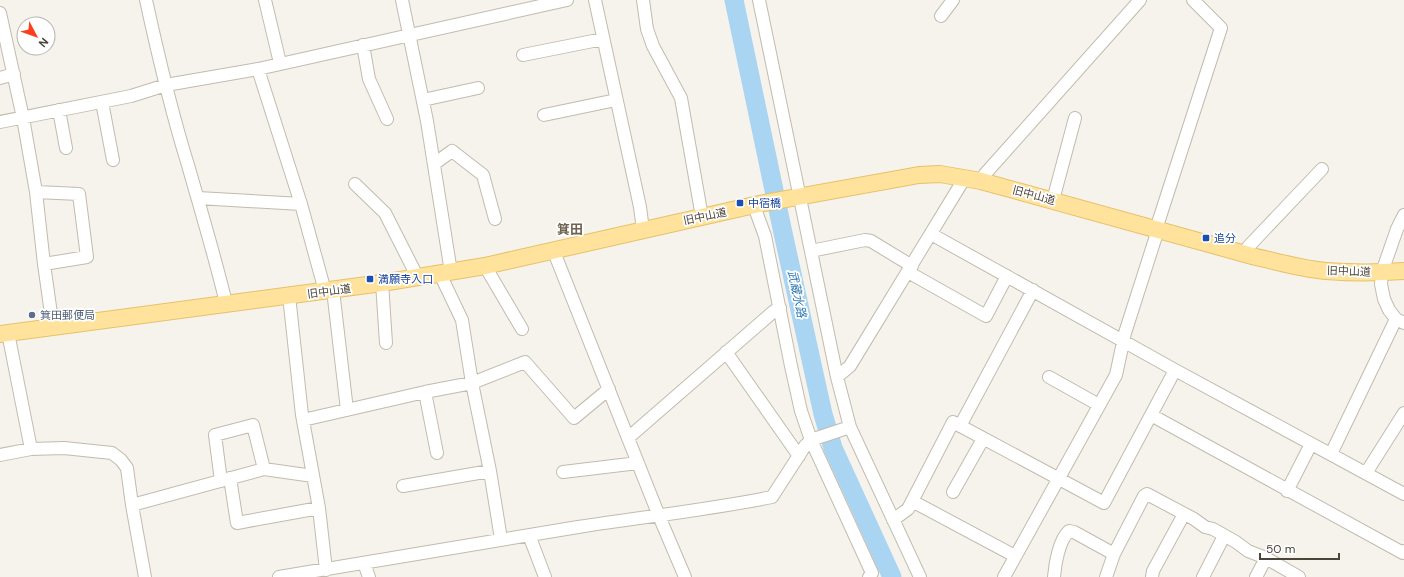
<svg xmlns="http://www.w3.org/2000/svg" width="1404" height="577" font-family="'DM Sans','Noto Sans JP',sans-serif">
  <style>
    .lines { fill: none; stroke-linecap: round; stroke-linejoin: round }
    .river { stroke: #a9d4f2; stroke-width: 19 }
    .minor-casing { stroke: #c2bbae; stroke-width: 14 }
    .major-casing { stroke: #e6c16a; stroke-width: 18 }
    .minor { stroke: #fff; stroke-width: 12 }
    .major { stroke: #ffe39c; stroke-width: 16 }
    .transit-dot { fill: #1a4fb4; stroke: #fff; stroke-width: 1.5 }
    .service-dot { fill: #5c6f8a; stroke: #fff; stroke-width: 1.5 }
    .labels { text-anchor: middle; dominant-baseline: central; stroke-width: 3.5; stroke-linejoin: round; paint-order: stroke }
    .street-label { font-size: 11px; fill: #4b4439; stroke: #fff }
    .transit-label { font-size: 11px; fill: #164399; stroke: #fff; text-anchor: start }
    .service-label { font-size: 11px; fill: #4e5e75; stroke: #fff; text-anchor: start }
    .water-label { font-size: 12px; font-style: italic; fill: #2e7ab2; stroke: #fff }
    .quarter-label { font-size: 13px; font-weight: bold; fill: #6e6250; stroke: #fff }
  </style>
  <rect width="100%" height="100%" fill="#f6f3ec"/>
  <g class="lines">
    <path class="river" d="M 734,0 L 783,233 L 823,414 L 833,448 L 892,577"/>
    <g class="minor-casing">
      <path id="minor" d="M 146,0 C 158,55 171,111 188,165 C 201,211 215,257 226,303
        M 265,0 L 280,63
        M 402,0 L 427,121 L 451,272
        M 595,0 L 640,207 L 643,230
        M 643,0 L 647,29 L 653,46 L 681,98 L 702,217
        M 759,0 L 837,377 L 850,427 L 920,577
        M 0,13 L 23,118 L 36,192 L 44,264 L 53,328
        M 941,16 L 953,0
        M 363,45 L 369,79 L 387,119
        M 523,55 L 603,39
        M 258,69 L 301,204 L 325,291
        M 0,78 L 14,74
        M 423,100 L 478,88
        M 102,102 L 113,160
        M 59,110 L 66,148
        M 544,115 L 616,100
        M 0,122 L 131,96 L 166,85 L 258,69 L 567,0
        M 434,164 L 452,151 L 483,175 L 495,219
        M 981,181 L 985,174 L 1140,0
        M 355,184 L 385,213 L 418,278
        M 36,192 L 79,194 L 87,257 L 44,264
        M 198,198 L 301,204
        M 1053,200 L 1075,118
        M 754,206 L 765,236 L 791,366 L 801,411 L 811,440 L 872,573 L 869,577
        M 1404,215 L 1397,229 L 1382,272 L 1381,284 L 1384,299 L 1389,310 L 1396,319 L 1404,323
        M 931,234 L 1175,370 L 1404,494
        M 811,251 L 865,240 L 871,241 L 912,266
        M 554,252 L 659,516 L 685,577
        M 1244,253 L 1248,247 L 1322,169
        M 485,266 L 522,329
        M 908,272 L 986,316 L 1007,276
        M 440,274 L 462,320 L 472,383 L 490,471 L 501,539
        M 382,283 L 386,343
        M 333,290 L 347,410
        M 289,296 L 302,415 L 319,508 L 326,570
        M 8,333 L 31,449
        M 726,352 L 799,456
        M 837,377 L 850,366 L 961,184 L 963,178
        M 1049,377 L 1099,405
        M 425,392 L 437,453
        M 1151,415 L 1403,553 L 1404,551
        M 303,420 L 425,392 L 472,383 L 525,362 L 574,418 L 609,389
        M 960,426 L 1033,290
        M 628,438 L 774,311 L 780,308
        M 1331,454 L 1396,319
        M 0,455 L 31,449 L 64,448 L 112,453 L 121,460 L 127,468 L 132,505 L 145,577
        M 563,472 L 638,463
        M 1366,473 L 1404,413
        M 230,478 L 237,523 L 319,508
        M 221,481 L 215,435 L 253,425 L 264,469
        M 403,486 L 490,471
        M 1287,491 L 1311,444
        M 953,492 L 983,439
        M 912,501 L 1015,556
        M 132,505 L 264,469 L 313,476
        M 893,520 L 908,509 L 953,422 L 1104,503 L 1175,370
        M 529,535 L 545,577
        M 364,563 L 369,577
        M 279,577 C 379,561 478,543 578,527 C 642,517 708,510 772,497 L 805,446 L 811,440 L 850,427
        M 1004,577 L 1116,375 L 1125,333 L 1156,236 L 1158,223 L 1221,28 L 1193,0
        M 1054,577 C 1055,564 1059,540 1069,531 L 1074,532 L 1114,554
        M 1106,577 L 1114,554 L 1144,496 L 1147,494 L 1194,519 L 1205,527 L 1213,529 L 1236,542 L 1248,551 L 1266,558 L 1299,577
        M 1152,577 L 1153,571 L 1184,514
        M 1203,577 L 1224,536
        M 1256,577 L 1266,558"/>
    </g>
    <g class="major-casing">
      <path id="major" d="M 0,334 L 382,283 L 485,266 L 759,204 L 919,175 L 940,174 L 981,181 L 1256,257 C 1279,262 1302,269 1326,271 C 1352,273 1378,273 1404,271"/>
    </g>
    <use href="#minor" class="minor"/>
    <use href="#major" class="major"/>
  </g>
  <g class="transit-dot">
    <rect x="736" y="199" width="8" height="8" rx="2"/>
    <rect x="1202" y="234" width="8" height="8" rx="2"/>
    <rect x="366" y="275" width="8" height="8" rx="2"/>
  </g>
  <circle class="service-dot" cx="32" cy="315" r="4"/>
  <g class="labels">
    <g class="street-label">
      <text transform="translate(1034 195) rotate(15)">旧中山道</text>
      <text transform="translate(705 216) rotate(-12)">旧中山道</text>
      <text transform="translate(1349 271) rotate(2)">旧中山道</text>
      <text transform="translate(329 291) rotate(-8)">旧中山道</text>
    </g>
    <g class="transit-label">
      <text x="748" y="203">中宿橋</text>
      <text x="1214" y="238">追分</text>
      <text x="378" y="279">満願寺入口</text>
    </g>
    <g class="service-label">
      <text x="40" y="315">箕田郵便局</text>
    </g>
    <g class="water-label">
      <text transform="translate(797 294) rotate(78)">武蔵水路</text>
    </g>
    <g class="quarter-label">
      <text x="570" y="229">箕田</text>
    </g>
  </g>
  <g transform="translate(36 36) rotate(131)"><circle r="19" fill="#ffffff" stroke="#b7b4b0"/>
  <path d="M0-3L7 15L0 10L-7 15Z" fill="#fc3f1d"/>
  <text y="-6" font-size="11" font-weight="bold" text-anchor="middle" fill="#4b4439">N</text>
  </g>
  <path d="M1260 553v6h79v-6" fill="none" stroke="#4b4439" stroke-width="2"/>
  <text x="1266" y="553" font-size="12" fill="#4b4439" stroke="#ffffff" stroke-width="3" paint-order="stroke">50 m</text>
</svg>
